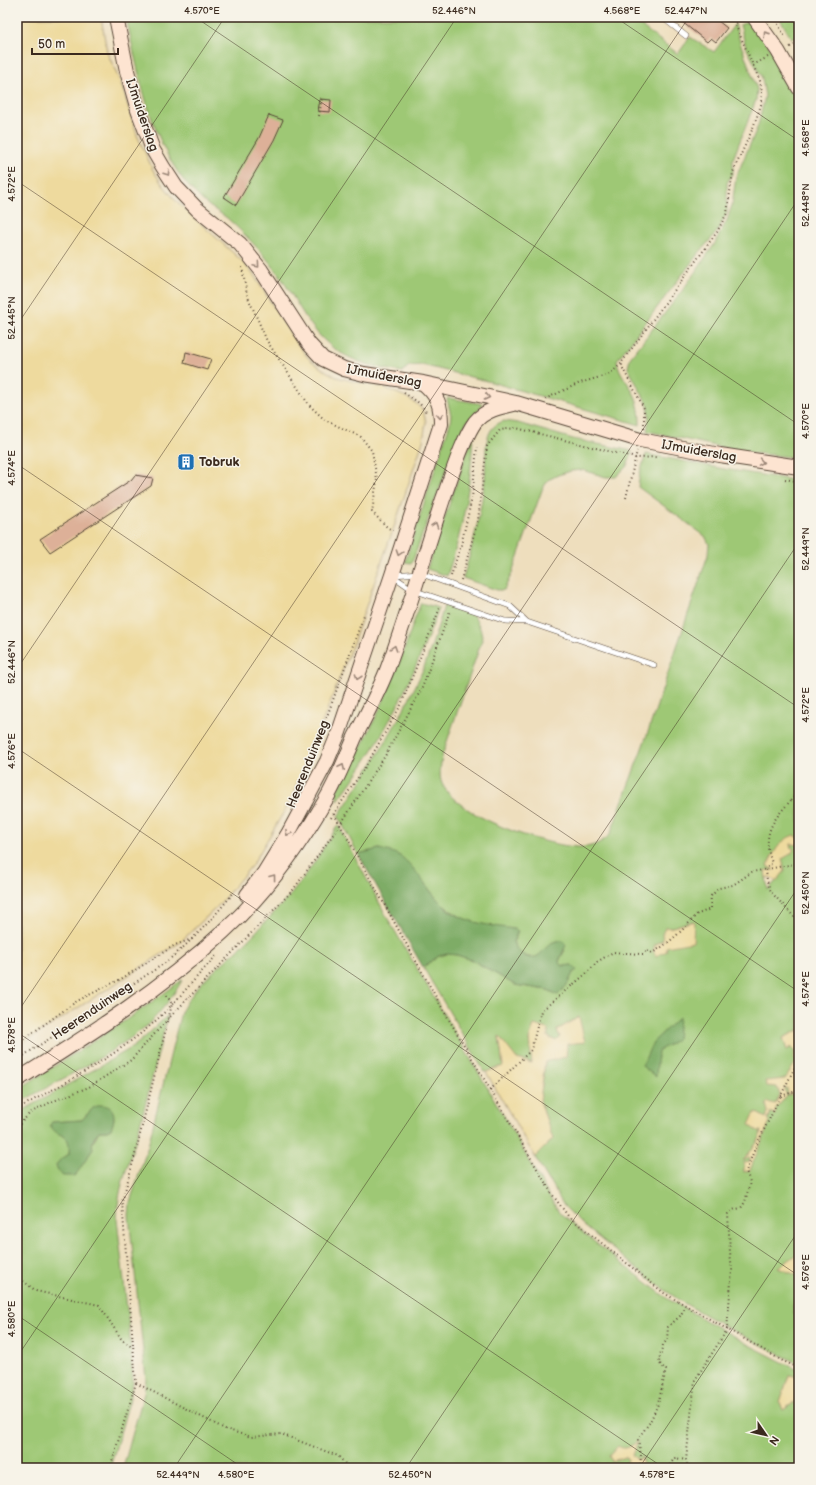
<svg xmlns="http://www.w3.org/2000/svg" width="816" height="1485" font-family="'Balsamiq Sans',sans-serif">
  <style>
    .green { fill: #9ec874; stroke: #6c7949; fill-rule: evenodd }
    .forest { fill: #7eac66; stroke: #5c6b42 }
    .sand { fill: #eeda9e; stroke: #94825e }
    .building { fill: #ddb098 }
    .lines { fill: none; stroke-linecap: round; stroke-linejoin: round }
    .lane-casing { stroke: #564536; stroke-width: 6 }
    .secondary-casing { stroke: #564536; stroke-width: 16 }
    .path { stroke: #564536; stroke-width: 2; stroke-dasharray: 1 3; stroke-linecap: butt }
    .lane { stroke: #fff; stroke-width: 5 }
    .secondary { stroke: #fde4d1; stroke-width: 14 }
    .oneway { stroke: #9c8778 }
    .ticks { fill: none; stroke: #3b2a1e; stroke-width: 1; stroke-opacity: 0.45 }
    .labels { text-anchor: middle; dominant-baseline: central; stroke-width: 3; stroke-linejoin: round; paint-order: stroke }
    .street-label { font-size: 13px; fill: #3b2a1e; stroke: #f7f3e8 }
    .poi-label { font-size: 13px; font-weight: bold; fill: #3b2a1e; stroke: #f7f3e8; text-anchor: start }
    .neatline { fill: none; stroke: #3b2a1e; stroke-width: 1.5 }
    .ticks-label { font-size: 10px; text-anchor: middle; fill: #3b2a1e }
  </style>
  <rect width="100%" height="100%" fill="#f7f3e8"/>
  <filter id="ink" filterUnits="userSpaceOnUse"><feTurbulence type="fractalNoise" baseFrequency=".025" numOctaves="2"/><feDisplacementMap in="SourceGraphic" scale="8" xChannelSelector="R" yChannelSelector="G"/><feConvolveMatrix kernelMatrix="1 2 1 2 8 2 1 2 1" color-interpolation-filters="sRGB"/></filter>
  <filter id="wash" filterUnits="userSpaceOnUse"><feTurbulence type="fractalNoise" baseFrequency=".012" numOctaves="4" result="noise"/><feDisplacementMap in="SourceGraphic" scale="16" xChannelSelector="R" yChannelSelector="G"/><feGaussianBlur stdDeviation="0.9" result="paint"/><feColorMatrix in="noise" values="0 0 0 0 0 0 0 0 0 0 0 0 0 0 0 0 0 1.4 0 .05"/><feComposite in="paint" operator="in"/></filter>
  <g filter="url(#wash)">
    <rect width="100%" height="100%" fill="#eedebd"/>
    <path class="green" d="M 126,17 L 633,17 L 632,19 L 678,54 L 690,37 L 714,52 L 735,24 L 740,42 L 757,89 L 756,100 L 733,159 L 733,172 L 727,183 L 727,213 L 717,232 L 698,254 L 617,360 C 618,373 629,383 634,394 C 639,405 640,414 640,425 L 491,382 L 422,365 L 409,366 L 402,372 C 377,368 352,362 332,347 C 306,327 294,294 275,269 C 261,251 244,233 227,218 C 221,213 214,210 208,205 C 195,194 182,180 174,166 C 147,123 137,66 126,17 Z
      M 779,17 L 794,17 L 799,24 L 799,35 L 791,38 Z
      M 753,19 L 799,98 L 799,458 L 738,451 L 647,431 L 649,416 L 648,405 L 628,368 L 630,358 L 682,291 L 714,245 L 727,220 L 732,205 L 736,177 L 758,126 L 765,96 L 762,78 L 746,47 L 740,25 Z
      M 448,398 L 483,404 L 466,423 L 456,444 L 413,560 L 411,563 L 405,562 L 450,423 L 451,415 L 447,399 Z
      M 504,421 L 518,423 L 573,439 L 632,451 L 630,459 L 627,466 L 616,477 L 606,477 L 582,470 L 571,471 L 558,475 L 548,480 L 542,490 L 512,573 L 504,590 L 497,590 L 463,578 C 473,546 481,512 485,478 C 486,465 484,443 490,432 C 493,426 498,423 504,421 Z
      M 473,435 C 471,483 463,531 447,576 L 427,569 Z
      M 646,454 L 724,469 L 799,481 L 799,839 L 794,835 L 767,866 L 774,870 L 765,871 L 768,890 L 785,871 L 782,859 L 791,844 L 799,845 L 799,1030 L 783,1038 L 787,1050 L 791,1047 L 799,1059 L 785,1079 L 777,1087 L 781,1095 C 776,1103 769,1110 766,1118 L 755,1112 L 762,1131 L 759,1140 L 744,1160 L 750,1157 L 750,1162 L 744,1163 L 744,1172 L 750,1170 L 771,1112 L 774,1115 L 776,1108 L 787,1096 L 783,1089 L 787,1088 L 788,1095 L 799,1092 L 799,1253 L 778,1268 L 799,1276 L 799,1300 L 793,1305 L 794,1314 L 799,1314 L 799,1364 L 728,1328 L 682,1302 L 655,1283 L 583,1225 L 564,1206 L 535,1157 L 553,1139 L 540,1101 L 545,1062 L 566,1044 L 579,1017 L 557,1030 L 560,1037 L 556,1041 L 548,1037 L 529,1040 L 532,1063 L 517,1059 L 499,1037 L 503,1066 L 486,1072 L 484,1071 L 423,967 L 439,956 L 447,954 L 457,955 L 472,960 L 515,985 L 548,990 L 558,995 C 566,986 574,978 572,965 L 564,966 L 560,964 L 559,961 L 565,950 C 544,955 524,967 513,942 L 517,935 L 466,920 L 453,912 L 440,903 L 414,870 L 379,849 L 358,854 L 338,816 C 366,775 393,732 415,687 C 428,661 436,633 444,606 L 472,614 C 478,623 482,629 482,640 L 442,756 C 441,764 439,773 441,781 C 453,816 545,846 579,847 C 591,848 601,843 610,835 L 648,732 L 708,555 L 709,544 L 705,536 L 638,487 L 640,473 ZM 693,921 L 666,947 L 655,944 L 663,940 L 669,928 Z
      M 421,603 L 439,608 C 423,651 405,694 382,734 C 369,757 354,779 338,800 L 336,792 C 359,753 380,711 397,669 C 406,647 412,624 421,603 Z
      M 338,825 L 389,921 L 504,1116 L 550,1198 L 560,1213 L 583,1233 L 668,1299 L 749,1345 L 798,1370 L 799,1377 L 789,1375 L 780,1402 L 783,1410 L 795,1402 L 799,1403 L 799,1468 L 643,1468 L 642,1457 L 639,1460 L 632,1455 L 637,1442 L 628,1448 L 622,1449 L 612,1460 L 626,1457 L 628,1460 L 624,1468 L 123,1468 L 144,1393 L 146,1379 L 129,1216 L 130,1202 L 148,1146 L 181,1012 C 196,983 218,968 242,946 C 256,932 270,917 284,902 C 304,881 322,850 338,825 Z
      M 183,979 C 173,996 160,1014 145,1027 C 108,1057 59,1080 17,1104 L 17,1090 C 73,1054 130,1020 183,979 Z
      M 168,1015 C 157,1056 148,1098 136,1139 C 128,1166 117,1191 117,1219 L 129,1327 L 133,1382 L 129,1402 L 110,1468 L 17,1468 L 17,1114 L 133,1047 L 144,1038 ZM 93,1108 L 113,1112 L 114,1119 L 111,1129 L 107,1131 L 99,1131 L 92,1144 L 93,1149 L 86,1159 L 59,1161 L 69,1154 L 70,1143 L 67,1137 L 52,1122 L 82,1120 Z"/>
    <path class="forest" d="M 379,849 C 387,851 398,853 404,859 C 418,871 427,889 440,902 C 459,923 488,925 514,929 L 518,931 L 513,942 C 515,948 520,953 525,956 C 543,965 544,937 563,941 L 566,945 L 559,961 L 560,964 L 564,966 L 572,965 L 577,970 L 573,973 L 567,985 L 558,995 L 548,990 L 515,985 L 472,960 L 457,955 L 447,954 L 439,956 L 423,967 L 358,854 Z
      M 679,1017 L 677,1040 L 658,1051 L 656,1077 L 642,1066 L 653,1042 Z
      M 100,1105 C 116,1105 116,1117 111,1129 L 107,1131 L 99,1131 C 94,1137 91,1142 93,1149 L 77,1173 L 74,1176 L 63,1176 L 59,1173 L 56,1165 L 59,1161 L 69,1154 C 71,1129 59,1141 50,1125 L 52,1122 L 82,1120 L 93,1108 Z"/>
    <path class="sand" d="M 17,17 L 101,17 L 107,52 L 121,84 L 137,135 L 153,170 L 162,184 L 177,202 L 243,262 L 255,277 L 291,335 L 308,358 L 321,368 L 336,377 L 356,382 L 382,387 L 406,397 L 417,404 L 423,411 L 426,422 L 423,441 L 394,527 L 352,646 L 317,736 L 288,805 L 253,864 L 217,907 L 179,943 L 17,1047 Z
      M 794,835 L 799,839 L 799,845 L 791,844 L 790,847 L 794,849 L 791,854 L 782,859 L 785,871 L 776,882 L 771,877 L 766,878 L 765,870 L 774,870 L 767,866 C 774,853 779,840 794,835 Z
      M 694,921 L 693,942 L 666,947 L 667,951 L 656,956 L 653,951 L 655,944 L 663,940 L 662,934 L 666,926 L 669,928 Z
      M 579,1017 L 585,1042 L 567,1044 L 566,1057 L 545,1062 L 540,1101 L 553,1139 L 535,1157 L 486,1072 L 503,1066 L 499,1036 L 517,1059 L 532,1063 L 529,1040 L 534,1025 L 548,1029 L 548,1037 L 556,1041 L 560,1037 L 557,1030 Z
      M 799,1030 L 799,1092 L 788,1095 L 787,1088 L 784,1089 L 787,1096 L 776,1108 L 775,1115 L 771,1112 L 768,1119 L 770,1121 L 750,1170 L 744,1172 L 744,1163 L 750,1162 L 750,1157 L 743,1161 L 759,1140 L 761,1131 L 758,1131 L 749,1125 L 755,1112 L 766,1118 L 768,1112 L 766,1104 L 768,1102 L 775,1104 L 780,1095 L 777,1087 L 767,1086 L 765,1081 L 785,1079 L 798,1059 L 794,1060 L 795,1051 L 791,1047 L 787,1050 L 783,1038 Z
      M 799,1253 L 799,1276 L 778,1268 Z
      M 789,1375 L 799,1377 L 799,1403 L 795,1402 L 783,1410 L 780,1402 Z
      M 638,1441 L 632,1455 L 639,1460 L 641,1456 L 643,1468 L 624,1468 L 628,1460 L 626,1457 L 612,1461 L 609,1456 L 618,1446 C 626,1451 631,1446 638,1441 Z"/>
    <g id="blocks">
      <path class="building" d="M 676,17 L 713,17 L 727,28 L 716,42 L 711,38 L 707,42 Z
        M 320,99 L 331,100 L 330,112 L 318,111 Z
        M 269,115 L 283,120 L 274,140 L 236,205 L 224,197 L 259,138 Z
        M 186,352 L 211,359 L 207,370 L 184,363 Z
        M 135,475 L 153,478 L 151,486 L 50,552 L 40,539 L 131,480 Z"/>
    </g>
  </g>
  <g filter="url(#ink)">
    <use href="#blocks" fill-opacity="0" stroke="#564536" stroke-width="1"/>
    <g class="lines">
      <g class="lane-casing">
        <path id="lane" d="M 662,17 L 686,36
          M 393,575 L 419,573 L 510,606 L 527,622
          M 393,576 L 413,590 L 505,621 L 527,622 L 654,665"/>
      </g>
      <g class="secondary-casing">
        <path id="secondary" d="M 116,17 L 127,71 L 138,110 L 153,150 L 163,167 L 176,187 L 197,209 L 240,244 L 261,270 L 309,344 L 323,359 L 344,369 L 364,374 L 423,383 L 516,403 L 640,440 L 720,455 L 799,467
          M 754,17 L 778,51 L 799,88
          M 247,895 L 264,873 L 288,834 L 327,761 L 339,732 L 392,575 L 441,424 C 441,405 438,396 423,383
          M 17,1080 C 89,1035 160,990 223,932 C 264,895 298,848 325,801 C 337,781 346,758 355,737 C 366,715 378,693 387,670 C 408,614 424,556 443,499 C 451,478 462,440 475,422 C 485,410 500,407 514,404"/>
      </g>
      <path class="path" d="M 774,17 L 785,37
        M 797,17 L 799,19
        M 790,47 L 799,43
        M 753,65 L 768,57
        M 319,116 L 322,98 L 320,98
        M 242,267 L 247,295 L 267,341 L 309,405 L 325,420 L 361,437 L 372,451 L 377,479 L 372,512 L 388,528 L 393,530
        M 404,393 C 413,399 422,403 427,414
        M 545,399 L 580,383 L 610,374 L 622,363
        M 644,428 L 644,408 L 622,367 L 622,362 L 717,232 L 727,213 L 733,172 L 753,128 L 761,105 L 762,92 L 760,81 L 735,24 L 743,18
        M 785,479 L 796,481
        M 626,498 L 637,451
        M 451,576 L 461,545 L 472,498 L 477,447
        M 461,580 L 478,520 L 487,446 L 500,430 L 516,428 L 636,458 L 658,457
        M 310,763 L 364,615
        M 799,791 C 779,815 759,828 772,863 L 766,869 L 767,881 L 771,892 L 799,922
        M 334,814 L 441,1006 L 552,1194 L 568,1216 L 664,1293 L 783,1361 L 799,1368
        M 331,818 L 367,764 L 401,705 L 440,608
        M 171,958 C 195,938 215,916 234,892
        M 17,1044 L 77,1001 L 121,979 L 175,945 L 192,939
        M 17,1060 L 168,961
        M 490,1090 L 531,1050 L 541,1011 L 587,973 L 597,962 L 613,952 L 640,954 L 644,954 L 646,950 L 652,953 C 670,943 684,929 697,914 L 701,913 L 710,909 L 711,896 L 719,888 L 733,885 L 752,872 L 799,863
        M 781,1096 L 799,1090
        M 17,1109 C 61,1085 106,1062 145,1030 C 172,1008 193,980 217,955
        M 17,1127 L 30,1113 L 51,1102 L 89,1087 L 131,1060 L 169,1018 L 293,890 L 340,825 L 385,756 L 422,688 L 450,611
        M 17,1276 L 36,1291 L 99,1305 L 122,1340 L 132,1347
        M 136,1383 L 225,1429 L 251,1437 L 281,1434 L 338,1456 L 349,1468
        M 110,1468 L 136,1383 L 122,1202 L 136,1151 L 172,1004 L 166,994
        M 640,1468 L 641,1455 L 638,1440 L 642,1433 L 650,1422 L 658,1404 L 666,1370 L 659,1363 L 660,1355 L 663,1345 L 667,1340 L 668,1327 L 680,1316 L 686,1306
        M 667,1468 L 675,1458 L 686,1460
        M 688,1468 L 686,1460 L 695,1380 L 727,1330 L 732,1270 L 730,1252 L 728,1214 L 732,1210 L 741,1208 L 745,1202 L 750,1182 L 746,1171 L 756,1146 L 796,1065 L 799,1049"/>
      <use href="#lane" class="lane"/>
      <use href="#secondary" class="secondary"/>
    </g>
    <defs><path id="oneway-chevron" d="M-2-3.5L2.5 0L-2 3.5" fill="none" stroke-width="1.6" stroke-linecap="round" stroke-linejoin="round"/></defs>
    <g class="oneway">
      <use href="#oneway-chevron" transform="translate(766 34) rotate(-125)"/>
      <use href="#oneway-chevron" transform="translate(167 173) rotate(57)"/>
      <use href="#oneway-chevron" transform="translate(257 265) rotate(50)"/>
      <use href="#oneway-chevron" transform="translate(487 397) rotate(12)"/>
      <use href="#oneway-chevron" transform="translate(440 416) rotate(88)"/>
      <use href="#oneway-chevron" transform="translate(761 462) rotate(10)"/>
      <use href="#oneway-chevron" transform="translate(435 525) rotate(-71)"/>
      <use href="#oneway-chevron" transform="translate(399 553) rotate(108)"/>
      <use href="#oneway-chevron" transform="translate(394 648) rotate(-72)"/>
      <use href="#oneway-chevron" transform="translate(358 677) rotate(109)"/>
      <use href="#oneway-chevron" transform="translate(342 767) rotate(-65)"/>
      <use href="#oneway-chevron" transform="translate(288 833) rotate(119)"/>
      <use href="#oneway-chevron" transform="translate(273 877) rotate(-53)"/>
    </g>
  </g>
  <path class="ticks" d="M 195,17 L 799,425M 615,17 L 799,141M 17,181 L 799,708M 17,325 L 225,17M 17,464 L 799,992M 17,669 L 457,17M 17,748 L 799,1276M 17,1013 L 689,17M 17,1032 L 664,1468M 17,1315 L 243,1468M 17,1357 L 799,198M 174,1468 L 799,542M 406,1468 L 799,886M 639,1468 L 799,1230"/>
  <defs>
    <g id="building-square" transform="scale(0.9)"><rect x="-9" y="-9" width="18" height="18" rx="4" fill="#1f6fb2" stroke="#f7f3e8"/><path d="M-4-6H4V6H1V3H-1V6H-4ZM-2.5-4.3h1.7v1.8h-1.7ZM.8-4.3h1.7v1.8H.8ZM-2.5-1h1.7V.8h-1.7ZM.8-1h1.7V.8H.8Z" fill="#fff"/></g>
  </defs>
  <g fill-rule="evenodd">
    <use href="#building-square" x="186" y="462"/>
  </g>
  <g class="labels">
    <g class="street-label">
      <text transform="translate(142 115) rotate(71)">IJmuiderslag</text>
      <text transform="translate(384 376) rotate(11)">IJmuiderslag</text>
      <text transform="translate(699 451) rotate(10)">IJmuiderslag</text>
      <text transform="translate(308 764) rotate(-68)">Heerenduinweg</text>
      <text transform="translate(92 1011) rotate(-34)">Heerenduinweg</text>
    </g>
    <g class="poi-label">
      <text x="199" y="462">Tobruk</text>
    </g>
  </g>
  <rect width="816" height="1485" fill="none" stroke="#f7f3e8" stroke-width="44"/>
  <g transform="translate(766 1435) rotate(124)" stroke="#f7f3e8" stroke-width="3" paint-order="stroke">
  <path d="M0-3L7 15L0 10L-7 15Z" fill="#3b2a1e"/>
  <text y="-6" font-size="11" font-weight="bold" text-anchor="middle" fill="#3b2a1e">N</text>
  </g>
  <path d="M32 48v6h86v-6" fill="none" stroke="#3b2a1e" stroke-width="2"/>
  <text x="38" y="48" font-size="12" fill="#3b2a1e" stroke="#f7f3e8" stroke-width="3" paint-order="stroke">50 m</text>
  <rect x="22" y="22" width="772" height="1441" class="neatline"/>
  <g class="ticks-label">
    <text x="202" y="14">4.570°E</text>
    <text x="454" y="14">52.446°N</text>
    <text x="622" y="14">4.568°E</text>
    <text x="686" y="14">52.447°N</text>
    <text transform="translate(805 138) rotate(-90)" y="4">4.568°E</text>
    <text transform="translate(11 184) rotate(-90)" y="4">4.572°E</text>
    <text transform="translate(805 205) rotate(-90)" y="4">52.448°N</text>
    <text transform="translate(11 318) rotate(-90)" y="4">52.445°N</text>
    <text transform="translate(805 421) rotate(-90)" y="4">4.570°E</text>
    <text transform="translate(11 468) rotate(-90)" y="4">4.574°E</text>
    <text transform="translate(805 549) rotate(-90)" y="4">52.449°N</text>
    <text transform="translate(11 662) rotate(-90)" y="4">52.446°N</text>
    <text transform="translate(805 705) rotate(-90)" y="4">4.572°E</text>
    <text transform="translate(11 751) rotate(-90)" y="4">4.576°E</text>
    <text transform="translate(805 893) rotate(-90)" y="4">52.450°N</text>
    <text transform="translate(805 989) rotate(-90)" y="4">4.574°E</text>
    <text transform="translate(11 1035) rotate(-90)" y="4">4.578°E</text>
    <text transform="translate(805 1272) rotate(-90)" y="4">4.576°E</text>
    <text transform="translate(11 1319) rotate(-90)" y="4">4.580°E</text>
    <text x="178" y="1478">52.449°N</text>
    <text x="236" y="1478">4.580°E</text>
    <text x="410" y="1478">52.450°N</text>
    <text x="657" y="1478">4.578°E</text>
  </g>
</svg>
